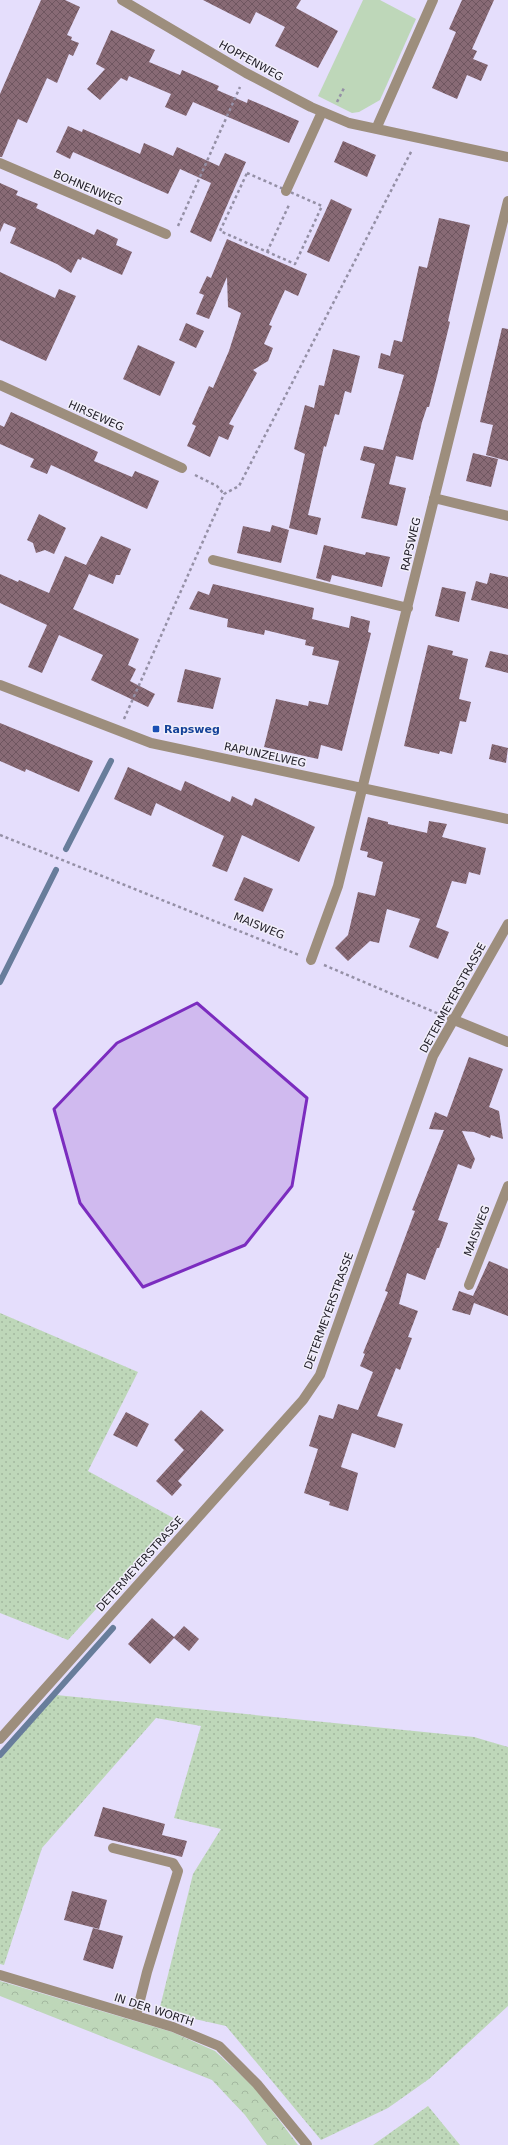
<svg xmlns="http://www.w3.org/2000/svg" width="508" height="2145" font-family="'DejaVu Sans',sans-serif">
  <style>
    .grass { fill: url(#grass-dots) }
    .forest { fill: url(#forest-crowns) }
    .park { fill: #bed7b9 }
    .lines { fill: none; stroke-linecap: round; stroke-linejoin: round }
    .stream { stroke: #687d9b; stroke-width: 6 }
    .building { fill: url(#building-cross-hatch) }
    .path { stroke: #9590a6; stroke-width: 2.5; stroke-dasharray: 3 3; stroke-linecap: butt }
    .minor { stroke: #9d8e7d; stroke-width: 10 }
    .marked { fill: #7b2cbf; fill-opacity: 0.2; stroke: #7b2cbf; stroke-width: 3; stroke-linejoin: round }
    .transit-dot { fill: #1a4fb4; stroke: #f1eefa; stroke-width: 1.5 }
    .labels { text-anchor: middle; dominant-baseline: central; stroke-width: 3; stroke-linejoin: round; paint-order: stroke }
    .street-label { font-size: 11px; fill: #1e1b25; stroke: #f1eefa }
    .transit-label { font-size: 11px; font-weight: bold; fill: #164399; stroke: #f1eefa; text-anchor: start }
  </style>
  <defs>
    <pattern id="grass-dots" width="8" height="8" patternUnits="userSpaceOnUse"><rect width="8" height="8" fill="#bed7b9"/><path d="M2 2h.1M6 6h.1" fill="none" stroke="#a3b89f" stroke-width="1.8" stroke-linecap="round"/></pattern>
    <pattern id="forest-crowns" width="20" height="18" patternUnits="userSpaceOnUse"><rect width="20" height="18" fill="#bed7b9"/><path d="M2 6a3 3 0 1 1 6 0M12 15a3 3 0 1 1 6 0" fill="none" stroke="#a3b89f"/></pattern>
    <pattern id="building-cross-hatch" width="8" height="8" patternUnits="userSpaceOnUse"><rect width="8" height="8" fill="#886a75"/><path d="M0 0l8 8M0 8l8-8" fill="none" stroke="#6f5660"/></pattern>
  </defs>
  <rect width="100%" height="100%" fill="#e5defc"/>
  <path class="grass" d="M 0,1313 L 138,1372 L 88,1471 L 177,1520 L 68,1640 L 0,1613 Z
    M 56,1695 L 474,1737 L 508,1747 L 508,2006 L 429,2079 L 388,2108 L 321,2140 L 226,2026 L 159,2011 L 193,1874 L 221,1829 L 174,1818 L 201,1726 L 156,1718 L 42,1848 L 4,1965 L 0,1964 L 0,1759 Z
    M 428,2106 L 460,2145 L 373,2145 Z"/>
  <path class="forest" d="M 0,1981 L 172,2032 L 215,2051 L 255,2088 L 298,2145 L 267,2145 L 245,2115 L 212,2080 L 0,1996 Z"/>
  <path class="park" d="M 363,0 L 380,0 L 416,19 L 380,100 L 359,112 L 352,113 L 318,96 Z"/>
  <g class="lines">
    <path class="stream" d="M 66,849 L 111,761
      M 0,982 L 56,870
      M 0,1755 L 113,1628"/>
  </g>
  <path class="building" d="M 41,0 L 65,0 L 80,7 L 67,35 L 72,37 L 71,40 L 79,43 L 73,56 L 69,54 L 57,83 L 47,78 L 27,123 L 18,119 L 2,157 L 0,157 L 0,94 Z
    M 203,0 L 301,0 L 296,8 L 338,31 L 318,68 L 275,46 L 285,27 L 256,12 L 250,24 Z
    M 462,0 L 494,0 L 472,49 L 477,51 L 473,59 L 488,65 L 481,81 L 467,75 L 457,99 L 432,88 L 456,32 L 449,29 Z
    M 111,30 L 155,50 L 149,62 L 180,75 L 182,70 L 219,86 L 217,90 L 247,103 L 248,99 L 299,121 L 289,143 L 193,102 L 186,116 L 165,107 L 171,94 L 129,76 L 127,81 L 121,78 L 100,100 L 87,89 L 105,69 L 96,64 Z
    M 68,126 L 82,132 L 83,129 L 140,154 L 144,143 L 173,156 L 177,147 L 219,166 L 225,153 L 246,162 L 211,242 L 190,232 L 211,183 L 180,169 L 168,194 L 73,152 L 70,159 L 56,152 Z
    M 343,141 L 376,155 L 367,177 L 334,162 Z
    M 0,183 L 18,191 L 16,195 L 38,204 L 36,208 L 94,235 L 97,229 L 118,239 L 116,245 L 132,252 L 122,275 L 82,257 L 81,260 L 78,259 L 71,273 L 57,264 L 10,243 L 16,228 L 4,223 L 0,232 Z
    M 331,199 L 352,209 L 329,262 L 307,252 Z
    M 439,218 L 470,225 L 448,321 L 450,322 L 437,376 L 429,407 L 427,407 L 422,422 L 413,460 L 396,456 L 389,484 L 406,488 L 397,526 L 361,518 L 375,464 L 360,460 L 364,446 L 383,450 L 404,375 L 378,368 L 381,353 L 390,356 L 394,340 L 402,342 L 419,266 L 427,268 Z
    M 227,239 L 307,274 L 298,296 L 285,290 L 269,325 L 272,326 L 264,344 L 273,348 L 268,361 L 253,370 L 257,373 L 229,424 L 234,426 L 228,440 L 219,436 L 210,457 L 187,446 L 196,426 L 192,424 L 209,386 L 213,388 L 229,351 L 241,313 L 228,307 L 227,277 L 209,319 L 196,314 L 204,295 L 199,293 L 207,276 L 211,278 Z
    M 0,272 L 55,298 L 59,289 L 76,296 L 46,361 L 0,340 Z
    M 186,323 L 204,331 L 196,348 L 179,340 Z
    M 502,328 L 508,329 L 508,461 L 486,455 L 493,425 L 480,422 Z
    M 138,345 L 175,362 L 160,396 L 123,379 Z
    M 333,349 L 360,356 L 351,393 L 345,391 L 339,415 L 335,414 L 326,447 L 324,446 L 308,515 L 321,518 L 317,535 L 289,528 L 305,454 L 294,449 L 305,405 L 314,408 L 319,385 L 324,386 Z
    M 11,412 L 98,452 L 94,461 L 132,477 L 135,471 L 159,481 L 147,509 L 51,465 L 47,474 L 30,467 L 34,459 L 0,444 L 0,425 L 4,427 Z
    M 473,453 L 498,459 L 491,487 L 466,481 Z
    M 39,514 L 66,528 L 54,554 L 45,550 L 36,553 L 33,543 L 27,540 Z
    M 272,525 L 289,530 L 281,563 L 237,553 L 243,526 L 270,532 Z
    M 101,536 L 131,549 L 120,575 L 116,575 L 113,584 L 89,574 L 73,609 L 139,639 L 128,665 L 136,669 L 130,681 L 155,694 L 148,707 L 91,680 L 103,655 L 59,635 L 42,673 L 28,667 L 47,625 L 0,603 L 0,574 L 18,582 L 19,580 L 49,593 L 65,556 L 86,565 Z
    M 324,545 L 365,555 L 366,552 L 390,557 L 382,587 L 332,575 L 330,582 L 316,578 Z
    M 490,573 L 508,577 L 508,609 L 471,600 L 476,581 L 487,584 Z
    M 213,584 L 314,608 L 312,619 L 349,628 L 351,616 L 370,621 L 368,632 L 371,633 L 342,751 L 321,745 L 318,759 L 264,747 L 276,699 L 308,706 L 309,701 L 328,705 L 339,661 L 312,655 L 314,647 L 305,645 L 306,640 L 265,630 L 264,635 L 227,627 L 228,619 L 189,609 L 198,591 L 209,595 Z
    M 442,587 L 466,592 L 459,622 L 435,616 Z
    M 428,645 L 453,651 L 452,655 L 468,659 L 459,699 L 471,702 L 466,722 L 460,721 L 452,754 L 440,751 L 439,754 L 404,746 Z
    M 490,651 L 508,655 L 508,673 L 485,667 Z
    M 185,669 L 221,678 L 213,709 L 177,702 Z
    M 0,723 L 93,761 L 79,792 L 26,769 L 25,772 L 0,761 Z
    M 492,744 L 508,748 L 506,763 L 489,759 Z
    M 128,767 L 181,791 L 185,781 L 230,802 L 232,796 L 252,806 L 255,798 L 315,827 L 299,862 L 242,835 L 227,872 L 212,866 L 224,836 L 156,803 L 151,816 L 114,799 Z
    M 368,817 L 388,822 L 388,824 L 427,833 L 429,821 L 447,824 L 442,837 L 486,848 L 480,875 L 469,872 L 466,884 L 452,881 L 436,927 L 449,932 L 438,959 L 409,947 L 420,919 L 387,909 L 379,943 L 370,941 L 348,961 L 335,948 L 348,935 L 358,892 L 375,896 L 383,862 L 367,857 L 368,852 L 360,850 Z
    M 244,877 L 273,889 L 263,912 L 234,900 Z
    M 469,1057 L 503,1069 L 489,1107 L 499,1111 L 503,1139 L 491,1135 L 490,1138 L 474,1132 L 462,1131 L 475,1159 L 471,1169 L 458,1164 L 438,1220 L 448,1223 L 439,1248 L 437,1248 L 425,1280 L 407,1273 L 399,1304 L 418,1311 L 408,1337 L 412,1338 L 400,1370 L 396,1368 L 377,1416 L 403,1424 L 395,1448 L 352,1433 L 341,1467 L 358,1473 L 348,1511 L 329,1505 L 330,1502 L 304,1493 L 318,1449 L 309,1446 L 319,1415 L 333,1419 L 338,1404 L 358,1410 L 373,1372 L 360,1366 L 365,1354 L 363,1353 L 388,1292 L 385,1291 L 415,1211 L 412,1210 L 444,1130 L 429,1129 L 435,1112 L 447,1117 Z
    M 489,1261 L 508,1269 L 508,1316 L 474,1303 L 470,1315 L 452,1310 L 459,1291 L 473,1296 Z
    M 201,1410 L 224,1430 L 178,1481 L 182,1485 L 172,1496 L 156,1481 L 184,1450 L 174,1440 Z
    M 126,1412 L 149,1424 L 137,1447 L 113,1435 Z
    M 152,1618 L 174,1637 L 184,1626 L 199,1639 L 189,1651 L 174,1638 L 150,1664 L 128,1644 Z
    M 103,1807 L 165,1824 L 162,1835 L 187,1841 L 182,1857 L 94,1836 Z
    M 72,1891 L 107,1900 L 99,1929 L 64,1920 Z
    M 93,1928 L 123,1936 L 113,1969 L 83,1960 Z"/>
  <g class="lines">
    <path class="path" d="M 337,102 L 344,88
      M 247,173 L 322,206 L 295,264 L 220,231 Z
      M 178,226 L 240,87
      M 267,252 L 289,205
      M 195,475 L 217,486 L 224,494
      M 124,719 L 224,494 L 239,486 L 412,150
      M 0,835 L 299,955
      M 324,965 L 439,1014"/>
    <path class="minor" d="M 122,0 L 246,73 L 311,107 L 349,123 L 508,157
      M 376,129 L 433,0
      M 0,163 L 166,234
      M 286,191 L 322,112
      M 0,385 L 182,468
      M 434,498 L 508,516
      M 213,560 L 408,608
      M 0,685 L 151,743 L 508,819
      M 311,960 L 338,886 L 508,201
      M 452,1019 L 508,1042
      M 469,1285 L 508,1186
      M 0,1739 L 303,1400 L 320,1375 L 433,1056 L 508,924
      M 113,1848 L 173,1863 L 178,1871 L 147,1972 L 136,2016
      M 0,1975 L 173,2027 L 219,2046 L 257,2084 L 307,2145"/>
  </g>
  <path class="marked" d="M 197,1003 L 307,1098 L 292,1186 L 245,1245 L 143,1287 L 80,1203 L 54,1109 L 117,1043 Z"/>
  <rect class="transit-dot" x="152" y="725" width="8" height="8" rx="2"/>
  <g class="labels">
    <g class="street-label">
      <text transform="translate(251 61) rotate(29)">HOPFENWEG</text>
      <text transform="translate(88 188) rotate(23)">BOHNENWEG</text>
      <text transform="translate(96 416) rotate(24)">HIRSEWEG</text>
      <text transform="translate(411 544) rotate(-77)">RAPSWEG</text>
      <text transform="translate(265 755) rotate(12)">RAPUNZELWEG</text>
      <text transform="translate(259 926) rotate(22)">MAISWEG</text>
      <text transform="translate(453 998) rotate(-61)">DETERMEYERSTRASSE</text>
      <text transform="translate(477 1231) rotate(-69)">MAISWEG</text>
      <text transform="translate(329 1311) rotate(-70)">DETERMEYERSTRASSE</text>
      <text transform="translate(140 1564) rotate(-48)">DETERMEYERSTRASSE</text>
      <text transform="translate(154 2010) rotate(18)">IN DER WORTH</text>
    </g>
    <g class="transit-label">
      <text x="164" y="729">Rapsweg</text>
    </g>
  </g>
</svg>
